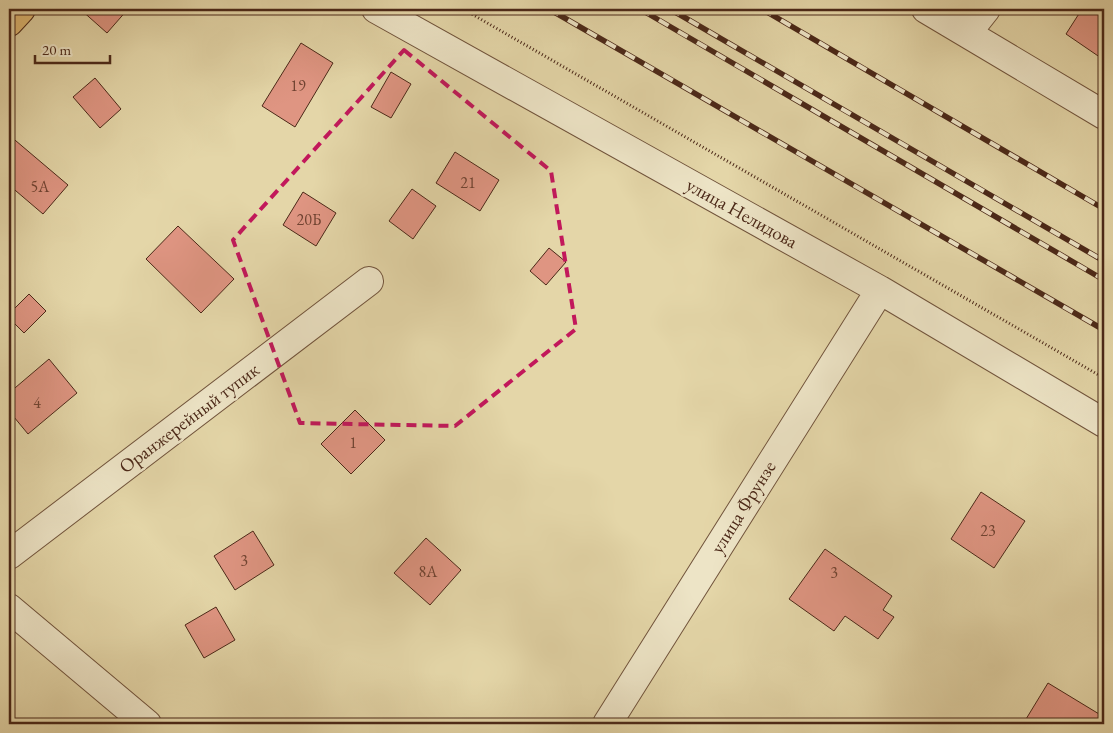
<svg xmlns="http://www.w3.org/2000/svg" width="1113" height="733" font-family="'EB Garamond',serif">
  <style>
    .building { fill: #df9582; stroke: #4b2818 }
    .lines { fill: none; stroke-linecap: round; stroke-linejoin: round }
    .minor-casing { stroke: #71543c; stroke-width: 30 }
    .major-casing { stroke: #4b2818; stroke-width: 30 }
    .path { stroke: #4b2818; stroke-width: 3; stroke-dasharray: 1 2.5; stroke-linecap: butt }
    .minor { stroke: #ede4c6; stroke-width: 28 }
    .major { stroke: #e2bb74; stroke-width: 28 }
    .rail-casing { stroke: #4b2818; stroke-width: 5.5 }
    .rail { stroke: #ede4c6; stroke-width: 4; stroke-dasharray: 11; stroke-linecap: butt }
    .marked { fill: none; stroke: #c2185b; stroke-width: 4; stroke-dasharray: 10 6; stroke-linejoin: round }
    .labels { text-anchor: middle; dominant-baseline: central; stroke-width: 5; stroke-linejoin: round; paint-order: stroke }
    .number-label { font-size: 16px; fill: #704332 }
    .street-label { font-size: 19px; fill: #4b2818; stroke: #ede4c6 }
  </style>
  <rect width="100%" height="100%" fill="#e4d6a8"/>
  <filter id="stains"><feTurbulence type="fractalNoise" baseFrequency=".004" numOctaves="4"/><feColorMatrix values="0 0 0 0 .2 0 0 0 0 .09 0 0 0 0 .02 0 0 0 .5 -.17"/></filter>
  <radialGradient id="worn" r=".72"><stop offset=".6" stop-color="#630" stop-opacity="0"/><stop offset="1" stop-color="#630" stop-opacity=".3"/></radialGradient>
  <path class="building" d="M 80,9 L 128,9 L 107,33 Z
    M 1082,9 L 1095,9 L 1104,15 L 1104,60 L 1066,34 Z
    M 301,43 L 333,63 L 295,127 L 262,106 Z
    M 391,72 L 411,84 L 391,118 L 371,107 Z
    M 95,78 L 121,109 L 100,128 L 73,97 Z
    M 9,135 L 68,185 L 43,214 L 9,185 Z
    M 455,152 L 499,180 L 480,211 L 436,183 Z
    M 412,189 L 436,206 L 413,239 L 389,221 Z
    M 303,192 L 336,213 L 316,246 L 283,225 Z
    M 178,226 L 234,279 L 201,313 L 146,259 Z
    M 549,248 L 566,262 L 546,285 L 530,271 Z
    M 29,294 L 46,311 L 24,333 L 9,318 L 9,314 Z
    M 49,359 L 77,393 L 28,434 L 9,411 L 9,393 Z
    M 355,410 L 385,440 L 351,474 L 321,444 Z
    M 981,492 L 1025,521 L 994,568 L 951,539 Z
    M 253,531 L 274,565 L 235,590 L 214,556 Z
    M 426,538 L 461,570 L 430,605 L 394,573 Z
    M 825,549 L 892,596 L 883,610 L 894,617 L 878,639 L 845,616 L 834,631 L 789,599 Z
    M 216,607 L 235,640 L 204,658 L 185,625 Z
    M 1048,683 L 1104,717 L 1104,724 L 1023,724 Z"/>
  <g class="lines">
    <g class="minor-casing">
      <path id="minor" d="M 376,9 L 880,290 L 1104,423
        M 926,9 L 1104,115
        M 967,33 L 986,9
        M 9,555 L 369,281
        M 9,608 L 147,724
        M 607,724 L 880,290"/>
    </g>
    <g class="major-casing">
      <path id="major" d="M 9,22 L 21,9"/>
    </g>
    <path class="path" d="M 463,9 L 1104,378"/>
    <use href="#minor" class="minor"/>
    <use href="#major" class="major"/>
    <g class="rail-casing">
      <path id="rail" d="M 549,9 L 1104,330
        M 640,9 L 1104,280
        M 670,9 L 1104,261
        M 762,9 L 1104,209"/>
    </g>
    <use href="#rail" class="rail"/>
  </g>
  <path class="marked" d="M 404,50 L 551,171 L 576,329 L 455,426 L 300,423 L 233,240 Z"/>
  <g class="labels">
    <g class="number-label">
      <text x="298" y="85">19</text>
      <text x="468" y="182">21</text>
      <text x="40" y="186">5А</text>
      <text x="309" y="219">20Б</text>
      <text x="37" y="402">4</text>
      <text x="353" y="442">1</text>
      <text x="988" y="530">23</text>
      <text x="244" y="560">3</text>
      <text x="428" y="571">8А</text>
      <text x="834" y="572">3</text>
    </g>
    <g class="street-label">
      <text transform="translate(742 213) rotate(29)">улица Нелидова</text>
      <text transform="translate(189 418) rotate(-37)">Оранжерейный тупик</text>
      <text transform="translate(743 507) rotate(-58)">улица Фрунзе</text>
    </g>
  </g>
  <rect width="1113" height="733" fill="none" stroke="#e4d6a8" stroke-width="30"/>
  <rect x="10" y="10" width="1093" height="713" fill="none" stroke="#4b2818" stroke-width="2.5"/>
  <rect x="15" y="15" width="1083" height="703" fill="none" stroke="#4b2818"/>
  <path d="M35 55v8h75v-8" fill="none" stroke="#4b2818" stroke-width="2.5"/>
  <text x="42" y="55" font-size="15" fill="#4b2818" stroke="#ede4c6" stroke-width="4" paint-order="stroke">20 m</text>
  <rect width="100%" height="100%" filter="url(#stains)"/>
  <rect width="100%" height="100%" fill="url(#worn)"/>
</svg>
